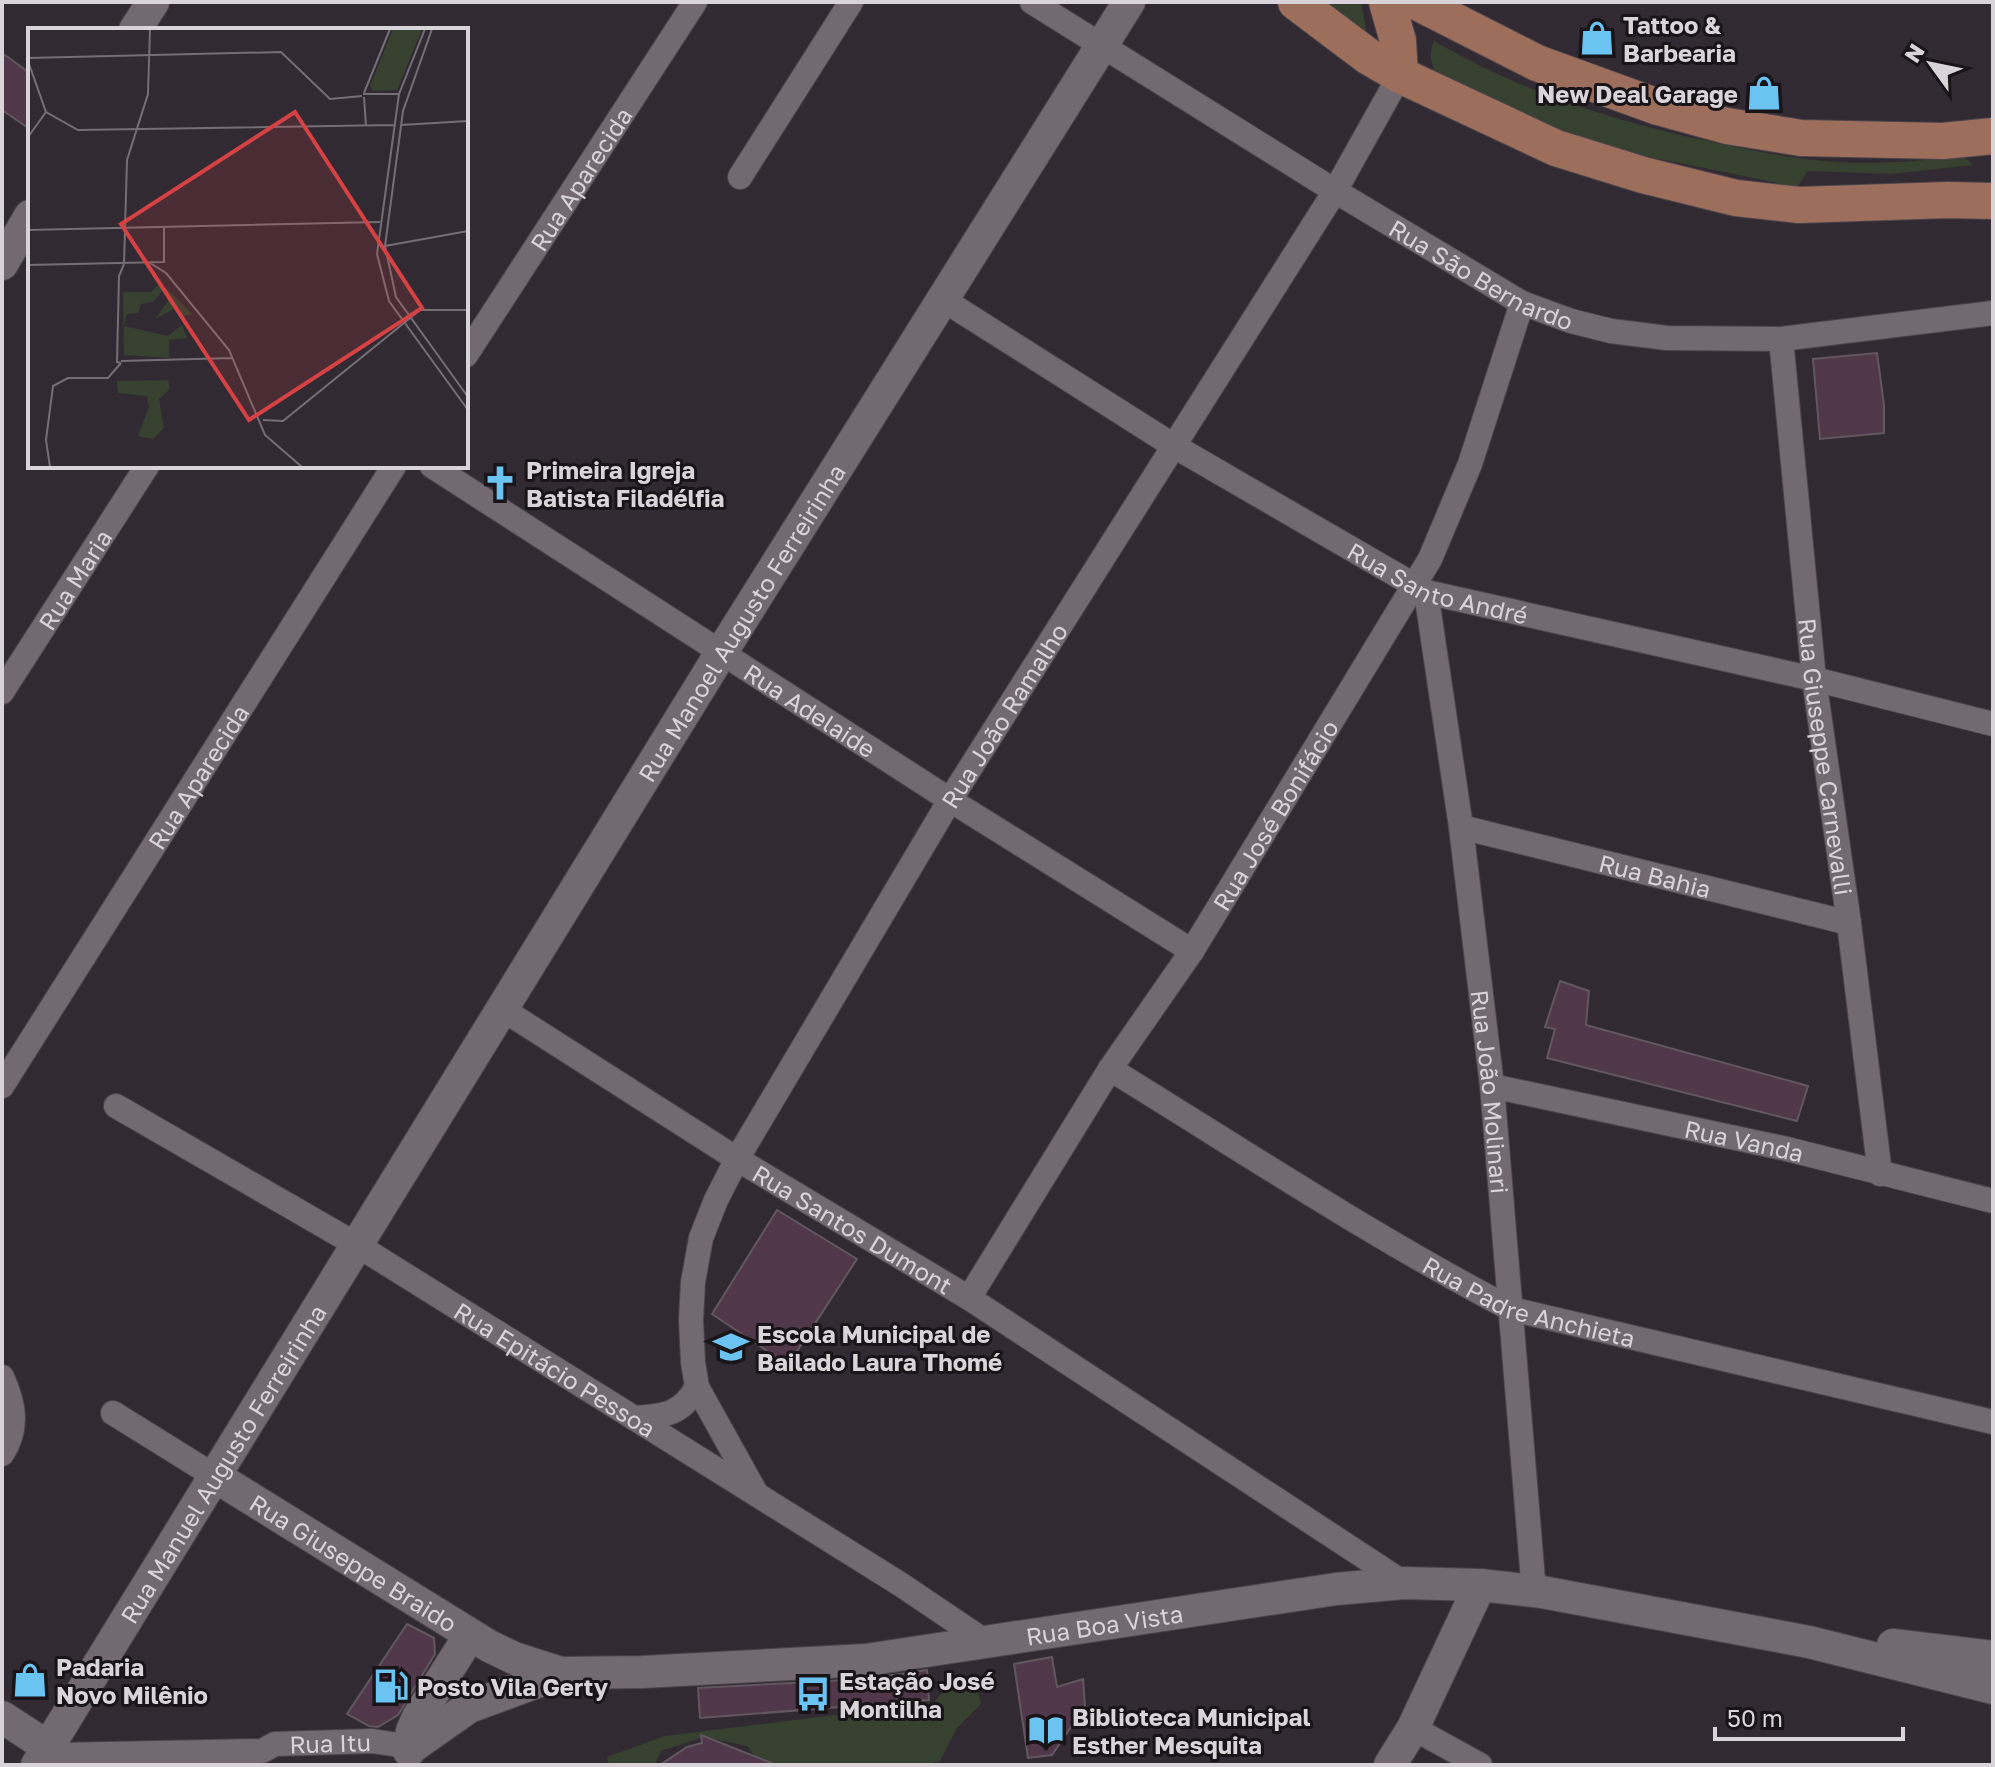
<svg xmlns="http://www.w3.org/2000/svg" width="1995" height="1767" font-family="'Golos Text',sans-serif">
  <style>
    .green { fill: #364130 }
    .building { fill: #50374a; stroke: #61585f; stroke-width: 2 }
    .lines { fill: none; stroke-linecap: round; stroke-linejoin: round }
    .street-casing { stroke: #4c454c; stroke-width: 26 }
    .secondary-casing { stroke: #4c454c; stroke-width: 34 }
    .primary-casing { stroke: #4c454c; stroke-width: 38 }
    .street { stroke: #726971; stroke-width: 24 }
    .secondary { stroke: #726971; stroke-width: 32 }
    .primary { stroke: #9e6e5c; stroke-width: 36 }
    .labels { text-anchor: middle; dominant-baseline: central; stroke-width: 6; stroke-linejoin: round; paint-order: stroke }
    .poi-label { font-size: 24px; font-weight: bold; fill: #d9d4d9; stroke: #181418; text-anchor: start }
    .street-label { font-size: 24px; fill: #d9d4d9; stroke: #181418 }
    .inset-road { fill: none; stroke: #756e75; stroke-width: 2 }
    .view { fill: #d64243; fill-opacity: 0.15; stroke: #d64243; stroke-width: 4 }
    .inset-edge { fill: none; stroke: #d9d4d9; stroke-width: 4 }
  </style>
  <rect width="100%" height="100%" fill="#322a32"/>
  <path class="green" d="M 1326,2 L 1361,2 L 1367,33 Z
    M 1434,41 C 1528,95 1616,122 1721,144 C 1768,154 1817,163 1866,163 C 1899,163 1932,159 1964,157 L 1973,165 L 1891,174 L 1808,171 L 1797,187 L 1645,156 L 1586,139 L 1535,120 L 1436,72 C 1430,64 1429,50 1434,41 Z
    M 975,1679 L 981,1704 L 957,1728 L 940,1761 L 924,1765 L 761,1765 L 747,1746 L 704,1737 L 661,1751 L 655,1765 L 609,1765 L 607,1757 L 665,1736 L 933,1703 L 954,1682 Z"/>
  <path class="building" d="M 2,53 L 30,73 L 30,129 L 2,110 Z
    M 1877,353 L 1884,405 L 1884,433 L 1820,439 L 1813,359 Z
    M 1560,981 L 1589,991 L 1586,1025 L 1808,1086 L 1797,1121 L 1547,1058 L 1555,1029 L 1545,1027 Z
    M 777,1210 L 857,1259 L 788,1365 L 712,1314 Z
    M 407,1624 L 434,1638 L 435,1654 L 398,1715 L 378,1727 L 369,1726 L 347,1714 Z
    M 1052,1657 L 1057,1687 L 1083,1679 L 1085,1706 L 1052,1755 L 1028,1758 L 1014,1664 Z
    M 927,1670 L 929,1700 L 700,1718 L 698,1688 L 867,1679 Z
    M 701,1735 L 774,1764 L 774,1765 L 660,1765 L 687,1747 L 702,1743 Z"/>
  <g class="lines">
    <g class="street-casing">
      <g id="street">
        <path id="s1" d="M 1032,2 L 1335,191 L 1522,303 L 1571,321 L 1611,331 L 1667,338 L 1781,339 L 1993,313"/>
        <path d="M 740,177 L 851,2"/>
        <path id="s2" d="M 942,299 L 1174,446 L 1426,592 L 1814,679 L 1993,724"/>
        <path id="s3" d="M 1781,339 L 1814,679 L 1849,923 L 1880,1174"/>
        <path id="s4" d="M 466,355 L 695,2"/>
        <path id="s5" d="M 432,466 L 950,800 L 1192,951"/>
        <path id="s6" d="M 1426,592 L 1461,827 L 1492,1086 L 1534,1592"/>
        <path id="s7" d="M 2,692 L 147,466"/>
        <path id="s8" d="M 1461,827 L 1849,923"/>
        <path id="s9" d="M 502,1009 L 737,1159 L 969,1298 L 1404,1583"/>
        <path id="s10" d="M 1110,1069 C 1242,1150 1373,1237 1511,1309 L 1993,1422"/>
        <path id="s11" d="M 2,1086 L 394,466"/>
        <path id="s12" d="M 1492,1086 L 1787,1149 L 1993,1201"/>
        <path id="s13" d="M 116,1106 L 357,1245 L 900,1584 L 986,1642"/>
        <path id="s14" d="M 969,1298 L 1110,1069 L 1192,951 L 1430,559 L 1470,464 L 1522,303"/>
        <path d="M 2,1377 C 14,1403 19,1428 2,1454"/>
        <path d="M 113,1413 L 216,1477"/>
        <path d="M 634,1418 C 664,1416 681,1415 697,1387"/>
        <path id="s15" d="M 756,1493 L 697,1387 L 693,1362 L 691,1320 L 693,1282 L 701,1238 L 716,1200 L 737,1159 L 950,800 L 1335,191 L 1400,75"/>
        <path d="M 1413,1728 L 1480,1765"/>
        <path id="s16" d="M 58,1755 L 262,1751 L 275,1744 L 372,1741 L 412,1747"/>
      </g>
    </g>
    <g class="secondary-casing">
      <g id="secondary">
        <path d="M 135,30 L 153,2"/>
        <path d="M 2,264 L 30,216"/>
        <path id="s17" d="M 216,1477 L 489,1646 L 514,1658 L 561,1673"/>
        <path d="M 1893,1645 L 1993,1657"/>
        <path d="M 2,1717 L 48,1747 L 69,1765"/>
        <path id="s18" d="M 412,1747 L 469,1707 L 561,1673 L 643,1672 L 866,1660 L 1336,1589 L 1404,1583 L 1480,1585 L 1542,1592 L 1809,1642 L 1993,1688"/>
        <path d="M 409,1751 L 412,1731 L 418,1717 L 470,1635"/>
        <path id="s19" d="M 37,1765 L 721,653 L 1129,2"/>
        <path d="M 1390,1765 L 1413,1728 L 1480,1585"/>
      </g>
    </g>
    <g class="primary-casing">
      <path id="primary" d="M 1296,2 L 1369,57 L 1400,75 L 1556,148 L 1643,175 L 1736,198 L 1799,205 L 1948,200 L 1993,201
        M 1387,2 L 1398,41 L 1400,75
        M 1417,2 L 1537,63 L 1658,107 L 1727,126 L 1801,138 L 1943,141 L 1993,136"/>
    </g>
    <use href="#street" class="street"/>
    <use href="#secondary" class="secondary"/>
    <use href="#primary" class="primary"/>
  </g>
  <defs>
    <g id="shop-bare" transform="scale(2.76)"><path d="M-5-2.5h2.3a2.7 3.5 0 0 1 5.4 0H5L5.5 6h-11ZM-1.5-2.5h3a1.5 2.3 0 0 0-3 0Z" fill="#6bc3f2" stroke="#181418" stroke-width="2.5" paint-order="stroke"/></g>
    <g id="church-bare" transform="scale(2.76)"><path d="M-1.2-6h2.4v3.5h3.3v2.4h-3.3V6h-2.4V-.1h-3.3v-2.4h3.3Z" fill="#6bc3f2" stroke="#181418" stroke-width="2.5" paint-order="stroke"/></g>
    <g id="school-bare" transform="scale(2.76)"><path d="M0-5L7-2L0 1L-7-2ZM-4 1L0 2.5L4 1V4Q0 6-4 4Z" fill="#6bc3f2" stroke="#181418" stroke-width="2.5" paint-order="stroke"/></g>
    <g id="fuel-bare" transform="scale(2.76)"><path d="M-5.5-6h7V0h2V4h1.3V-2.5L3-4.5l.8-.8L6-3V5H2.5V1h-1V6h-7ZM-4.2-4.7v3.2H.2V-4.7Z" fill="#6bc3f2" stroke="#181418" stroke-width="2.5" paint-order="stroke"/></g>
    <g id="bus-bare" transform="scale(2.76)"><path d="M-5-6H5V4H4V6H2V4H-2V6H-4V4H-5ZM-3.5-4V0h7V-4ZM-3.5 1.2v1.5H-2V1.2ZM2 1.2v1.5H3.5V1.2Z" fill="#6bc3f2" stroke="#181418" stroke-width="2.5" paint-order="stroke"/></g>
    <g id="library-bare" transform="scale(2.76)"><path d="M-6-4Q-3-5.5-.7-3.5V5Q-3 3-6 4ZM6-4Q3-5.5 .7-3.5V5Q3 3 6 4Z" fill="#6bc3f2" stroke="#181418" stroke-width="2.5" paint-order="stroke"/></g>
  </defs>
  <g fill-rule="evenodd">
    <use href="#shop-bare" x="1597" y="38"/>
    <use href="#shop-bare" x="1764" y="93"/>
    <use href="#church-bare" x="500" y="483"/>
    <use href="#school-bare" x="731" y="1347"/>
    <use href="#shop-bare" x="30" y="1680"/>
    <use href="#fuel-bare" x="391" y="1686"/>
    <use href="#bus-bare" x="813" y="1694"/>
    <use href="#library-bare" x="1046" y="1730"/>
  </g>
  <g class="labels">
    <g class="poi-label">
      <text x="1623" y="24">Tattoo &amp;<tspan x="1623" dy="28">Barbearia</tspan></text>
      <text x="1738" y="93" text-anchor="end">New Deal Garage</text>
      <text x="526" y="469">Primeira Igreja<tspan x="526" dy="28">Batista Filadélfia</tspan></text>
      <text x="757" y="1333">Escola Municipal de<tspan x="757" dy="28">Bailado Laura Thomé</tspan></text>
      <text x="56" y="1666">Padaria<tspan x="56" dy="28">Novo Milênio</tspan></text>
      <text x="839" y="1680">Estação José<tspan x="839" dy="28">Montilha</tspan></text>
      <text x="417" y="1686">Posto Vila Gerty</text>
      <text x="1072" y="1716">Biblioteca Municipal<tspan x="1072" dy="28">Esther Mesquita</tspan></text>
    </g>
    <g class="street-label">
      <text stroke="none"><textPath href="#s4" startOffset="210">Rua Aparecida</textPath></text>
      <text stroke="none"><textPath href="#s1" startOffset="526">Rua São Bernardo</textPath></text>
      <text stroke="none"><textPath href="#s7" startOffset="134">Rua Maria</textPath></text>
      <text stroke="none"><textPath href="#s2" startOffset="574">Rua Santo André</textPath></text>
      <text stroke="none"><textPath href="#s19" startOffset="1342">Rua Manoel Augusto Ferreirinha</textPath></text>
      <text stroke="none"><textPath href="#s5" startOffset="450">Rua Adelaide</textPath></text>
      <text stroke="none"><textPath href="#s15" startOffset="876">Rua João Ramalho</textPath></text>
      <text stroke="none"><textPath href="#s3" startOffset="420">Rua Giuseppe Carnevalli</textPath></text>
      <text stroke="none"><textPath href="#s11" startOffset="366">Rua Aparecida</textPath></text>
      <text stroke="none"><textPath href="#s14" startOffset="572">Rua José Bonifácio</textPath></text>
      <text stroke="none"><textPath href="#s8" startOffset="200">Rua Bahia</textPath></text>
      <text stroke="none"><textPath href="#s6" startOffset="504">Rua João Molinari</textPath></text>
      <text stroke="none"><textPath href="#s12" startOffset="258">Rua Vanda</textPath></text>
      <text stroke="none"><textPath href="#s9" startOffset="414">Rua Santos Dumont</textPath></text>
      <text stroke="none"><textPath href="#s10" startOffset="482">Rua Padre Anchieta</textPath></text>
      <text stroke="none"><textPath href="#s13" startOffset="512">Rua Epitácio Pessoa</textPath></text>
      <text stroke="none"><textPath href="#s19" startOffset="354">Rua Manuel Augusto Ferreirinha</textPath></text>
      <text stroke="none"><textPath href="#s17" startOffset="162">Rua Giuseppe Braido</textPath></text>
      <text stroke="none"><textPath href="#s18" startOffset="714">Rua Boa Vista</textPath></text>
      <text stroke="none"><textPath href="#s16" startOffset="274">Rua Itu</textPath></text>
    </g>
  </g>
  <g transform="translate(28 28)">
    <rect width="440" height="440" fill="#322a32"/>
    <path d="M 365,1 L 394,1 L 369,62 L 345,63 L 342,58 ZM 133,255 L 164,286 L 154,288 L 146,281 L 127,291 L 143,269 L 137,260 L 125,274 L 113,276 L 110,285 L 99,286 L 96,298 L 140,308 L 154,297 L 159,310 L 141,312 L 141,330 L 96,327 L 95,264 L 123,264 ZM 140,352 L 142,361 L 131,371 L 136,400 L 125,411 L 110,408 L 121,379 L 119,368 L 90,365 L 89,353 Z" fill="#364130"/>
    <path class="inset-road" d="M 397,1 L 371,66 L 349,226 L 361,273 L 440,382M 404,1 L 375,83 L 357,218 L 368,269 L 440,369M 0,30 L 253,24 L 302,71 L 334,68M 0,33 L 18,84 L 50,102 L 366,97M 336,65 L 362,1M 335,66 L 371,66M 336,69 L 338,98M 373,97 L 440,93M 0,109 L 18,84M 136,199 L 136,235M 0,202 L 352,194M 357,218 L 440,203M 122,235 L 138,245 L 201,322 L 237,407 L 274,439M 96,236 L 99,132 L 120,66 L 122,1M 0,237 L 136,234M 93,333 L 205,330M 93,335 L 89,334 L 91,248 L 96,236M 235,392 L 255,393 L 392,282 L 440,282M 22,439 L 18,412 L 25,358 L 40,350 L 80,350 L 93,335"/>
    <path class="view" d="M 267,84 L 394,280 L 221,392 L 93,196 Z"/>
    <rect width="440" height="440" class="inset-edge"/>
  </g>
  <rect width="1995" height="1767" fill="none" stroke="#d9d4d9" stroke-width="8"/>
  <g transform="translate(1931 64) rotate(303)" stroke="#181418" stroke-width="6" paint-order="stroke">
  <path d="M0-6L14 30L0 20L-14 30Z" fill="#d9d4d9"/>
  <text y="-12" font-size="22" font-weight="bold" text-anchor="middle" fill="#d9d4d9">N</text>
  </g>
  <path d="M1715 1727v12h188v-12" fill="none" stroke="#d9d4d9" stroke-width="4"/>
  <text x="1727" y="1727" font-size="24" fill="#d9d4d9" stroke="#181418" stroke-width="6" paint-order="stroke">50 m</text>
</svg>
